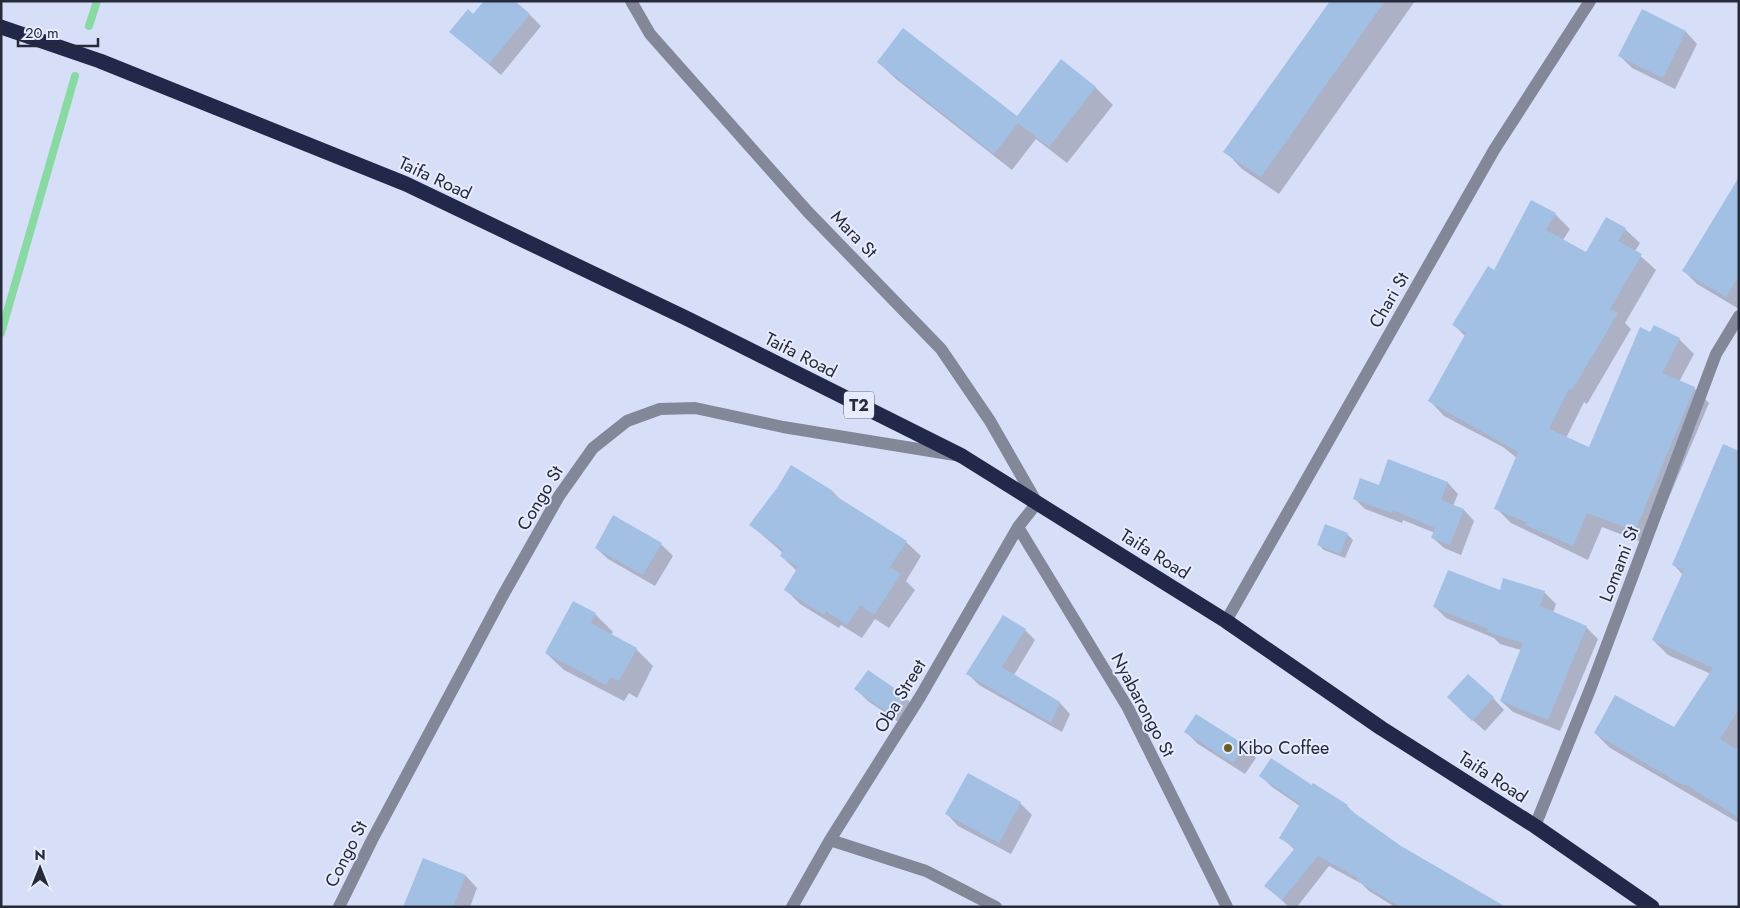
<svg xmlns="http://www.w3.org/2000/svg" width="1740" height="908" font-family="Jost,sans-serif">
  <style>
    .shadow { fill: #0003 }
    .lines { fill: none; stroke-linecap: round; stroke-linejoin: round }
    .stream { stroke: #88d9a2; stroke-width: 8 }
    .building { fill: #a2c0e4 }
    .minor { stroke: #838899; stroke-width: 12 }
    .highway { stroke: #222849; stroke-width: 15 }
    .poi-dot { fill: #6b5d2a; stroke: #e7ecfd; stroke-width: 2 }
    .labels { text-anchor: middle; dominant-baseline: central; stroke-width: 4; stroke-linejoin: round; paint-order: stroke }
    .shield { fill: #e7ecfd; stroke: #606474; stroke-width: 1 }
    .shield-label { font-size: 16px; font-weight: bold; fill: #262a3a }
    .street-label { font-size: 18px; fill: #262a3a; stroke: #e7ecfd }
    .poi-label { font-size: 18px; fill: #262a3a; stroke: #e7ecfd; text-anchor: start }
  </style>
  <rect width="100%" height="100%" fill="#d7def8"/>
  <path class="shadow" d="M 1328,1 L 1415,1 L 1279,194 L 1242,169 L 1225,151 L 1330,3 Z
    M 1643,11 L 1686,32 L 1697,44 L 1675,89 L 1632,68 L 1620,56 Z
    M 529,14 L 541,26 L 501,75 L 451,32 L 474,16 Z
    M 878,62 L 1017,118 L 1095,87 L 1113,105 L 1067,163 L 1036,139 L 1012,170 L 896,79 Z
    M 1739,206 L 1739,309 L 1697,284 L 1684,271 Z
    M 1555,214 L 1570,229 L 1563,240 L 1586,253 L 1625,229 L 1640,243 L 1635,251 L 1656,270 L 1625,323 L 1631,329 L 1587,404 L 1584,402 L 1566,438 L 1589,449 L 1651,334 L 1679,339 L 1694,354 L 1679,382 L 1694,388 L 1709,403 L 1649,545 L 1602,527 L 1588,560 L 1511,523 L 1496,508 L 1517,458 L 1503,447 L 1444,416 L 1430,401 L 1465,336 L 1454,325 L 1494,271 Z
    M 1739,453 L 1739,747 L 1736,751 L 1739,752 L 1739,823 L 1610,748 L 1595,733 L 1674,729 L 1711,674 L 1668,655 L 1653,640 L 1683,575 L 1673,564 Z
    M 1389,461 L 1448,483 L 1458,494 L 1453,506 L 1464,510 L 1474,521 L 1461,555 L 1444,548 L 1433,538 L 1435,533 L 1403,520 L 1402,523 L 1365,509 L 1354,498 L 1379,486 Z
    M 792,467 L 833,492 L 844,503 L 906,542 L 921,556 L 906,581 L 915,590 L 889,628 L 875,619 L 862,638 L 841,625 L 839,628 L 800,604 L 785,589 L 797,571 L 781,556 L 783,553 L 751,525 L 778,489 Z
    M 1347,534 L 1353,540 L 1345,558 L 1324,550 L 1318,544 Z
    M 661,544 L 673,556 L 655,586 L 608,559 L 596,548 Z
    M 1501,592 L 1544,592 L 1556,604 L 1553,613 L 1586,627 L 1598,639 L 1560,731 L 1513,712 L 1501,701 L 1521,650 L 1500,644 L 1494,638 L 1446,618 L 1435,607 Z
    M 595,614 L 613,632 L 611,635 L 636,649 L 653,666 L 637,698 L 629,693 L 624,701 L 564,670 L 546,653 Z
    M 1025,630 L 1035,640 L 1014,675 L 1060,703 L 1070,714 L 1062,732 L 979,685 L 968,674 Z
    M 856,689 L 905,697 L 917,709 L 904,726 L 868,701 Z
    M 1493,698 L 1504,710 L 1485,731 L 1460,709 Z
    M 1196,716 L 1244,746 L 1256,758 L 1245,774 L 1198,744 L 1186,732 Z
    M 968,775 L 1020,803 L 1032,815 L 1011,854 L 958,826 L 947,814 Z
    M 1261,776 L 1312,787 L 1314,785 L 1347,806 L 1358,817 L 1400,847 L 1503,907 L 1395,907 L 1369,891 L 1362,884 L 1329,866 L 1297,907 L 1289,907 L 1266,886 L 1295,850 L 1281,837 L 1300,806 L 1272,787 Z
    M 466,876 L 477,888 L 470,907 L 405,907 Z"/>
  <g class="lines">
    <path class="stream" d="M 89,26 L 97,1
      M 1,333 L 75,76"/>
  </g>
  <path class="building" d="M 484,1 L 515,1 L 530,14 L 489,64 L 449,32 L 468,9 L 473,14 Z
    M 1330,1 L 1385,1 L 1261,177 L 1223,152 Z
    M 1642,9 L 1686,31 L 1663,78 L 1618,56 Z
    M 903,28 L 1017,116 L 1061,59 L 1096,87 L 1049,147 L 1018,123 L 994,154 L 877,62 Z
    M 1739,177 L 1739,276 L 1726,297 L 1682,271 Z
    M 1531,200 L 1556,213 L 1546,230 L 1586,252 L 1606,217 L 1626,228 L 1618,241 L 1642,254 L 1610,309 L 1618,313 L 1572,390 L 1569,389 L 1549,429 L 1589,447 L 1640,327 L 1650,332 L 1654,325 L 1680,338 L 1662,373 L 1695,387 L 1635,531 L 1587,513 L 1573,546 L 1525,525 L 1526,522 L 1494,509 L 1518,452 L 1428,401 L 1466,333 L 1452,325 L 1488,266 L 1494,270 Z
    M 1723,444 L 1739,451 L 1739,709 L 1720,739 L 1739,751 L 1739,818 L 1685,784 L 1684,786 L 1594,733 L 1615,695 L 1674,727 L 1713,668 L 1652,640 L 1684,570 L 1672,565 Z
    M 1388,459 L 1448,482 L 1441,500 L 1464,509 L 1450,545 L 1431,538 L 1435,528 L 1393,510 L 1392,513 L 1353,499 L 1360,478 L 1379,485 Z
    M 791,465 L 833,491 L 831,493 L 907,541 L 890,567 L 901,574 L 874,615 L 860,605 L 847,625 L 826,611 L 824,615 L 784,590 L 798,567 L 780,556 L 783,550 L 749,525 L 777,488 Z
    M 613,515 L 662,543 L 643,575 L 595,548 Z
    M 1325,524 L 1348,533 L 1340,554 L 1317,545 Z
    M 1448,570 L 1500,590 L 1503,578 L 1545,591 L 1540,606 L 1587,626 L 1548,720 L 1500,701 L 1523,643 L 1487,632 L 1488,629 L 1433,607 Z
    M 573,601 L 596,613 L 591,623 L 637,648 L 619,681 L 611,677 L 606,685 L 545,653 Z
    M 1003,615 L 1026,629 L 1002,667 L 1060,702 L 1051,723 L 966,674 Z
    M 868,670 L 906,696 L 892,716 L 854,689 Z
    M 1468,674 L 1494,697 L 1472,721 L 1447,697 Z
    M 1196,714 L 1245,745 L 1233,763 L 1184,732 Z
    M 1271,758 L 1312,785 L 1313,783 L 1348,805 L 1346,807 L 1401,846 L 1506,907 L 1400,907 L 1356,880 L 1358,878 L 1318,856 L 1282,900 L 1264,886 L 1295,848 L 1279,838 L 1300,804 L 1259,776 Z
    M 968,773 L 1021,802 L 999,843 L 945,814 Z
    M 423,858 L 466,875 L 453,907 L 403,907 Z"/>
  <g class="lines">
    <path class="minor" d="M 631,1 L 650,34 L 808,212 L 941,349 L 990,421 L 1037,503 L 1018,527 L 920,697 L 830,840 L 792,907
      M 1018,527 L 1128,708 L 1227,907
      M 1226,621 L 1494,150 L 1590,1
      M 1535,826 L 1591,687 L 1716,354 L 1739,316
      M 830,840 L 926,871 L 996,907
      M 339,907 L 372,840 L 502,597 L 559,496 L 593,448 L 627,421 L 660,409 L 695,408 L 783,427 L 955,455"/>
    <path class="highway" d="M 1,27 L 100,61 L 406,184 L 688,319 L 962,456 L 1226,621 L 1381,728 L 1535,826 L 1652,907"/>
  </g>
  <circle class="poi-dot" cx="1228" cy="748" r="5"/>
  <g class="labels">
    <rect class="shield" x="844" y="391.5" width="30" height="27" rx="4"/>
    <g class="shield-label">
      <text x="859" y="405">T2</text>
    </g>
    <g class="street-label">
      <text transform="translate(435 178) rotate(25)">Taifa Road</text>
      <text transform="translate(854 234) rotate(46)">Mara St</text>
      <text transform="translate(1389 300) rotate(-60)">Chari St</text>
      <text transform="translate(801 355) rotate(27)">Taifa Road</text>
      <text transform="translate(540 498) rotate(-59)">Congo St</text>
      <text transform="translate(1155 554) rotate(32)">Taifa Road</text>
      <text transform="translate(1619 564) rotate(-69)">Lomami St</text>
      <text transform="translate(900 696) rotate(-59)">Oba Street</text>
      <text transform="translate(1143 705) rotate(62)">Nyabarongo St</text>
      <text transform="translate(1493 777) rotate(33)">Taifa Road</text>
      <text transform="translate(346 854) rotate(-63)">Congo St</text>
    </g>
    <g class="poi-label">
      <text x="1238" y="748">Kibo Coffee</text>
    </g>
  </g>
  <rect width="1740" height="908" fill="none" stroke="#262a3a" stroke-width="5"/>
  <g transform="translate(40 868)" stroke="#e7ecfd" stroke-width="4" paint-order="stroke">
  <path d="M0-4L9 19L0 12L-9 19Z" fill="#262a3a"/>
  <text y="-8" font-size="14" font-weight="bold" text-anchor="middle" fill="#262a3a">N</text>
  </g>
  <path d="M18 38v8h80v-8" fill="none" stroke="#262a3a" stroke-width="2.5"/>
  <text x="25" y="38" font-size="15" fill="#262a3a" stroke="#e7ecfd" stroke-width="4" paint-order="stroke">20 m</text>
</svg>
